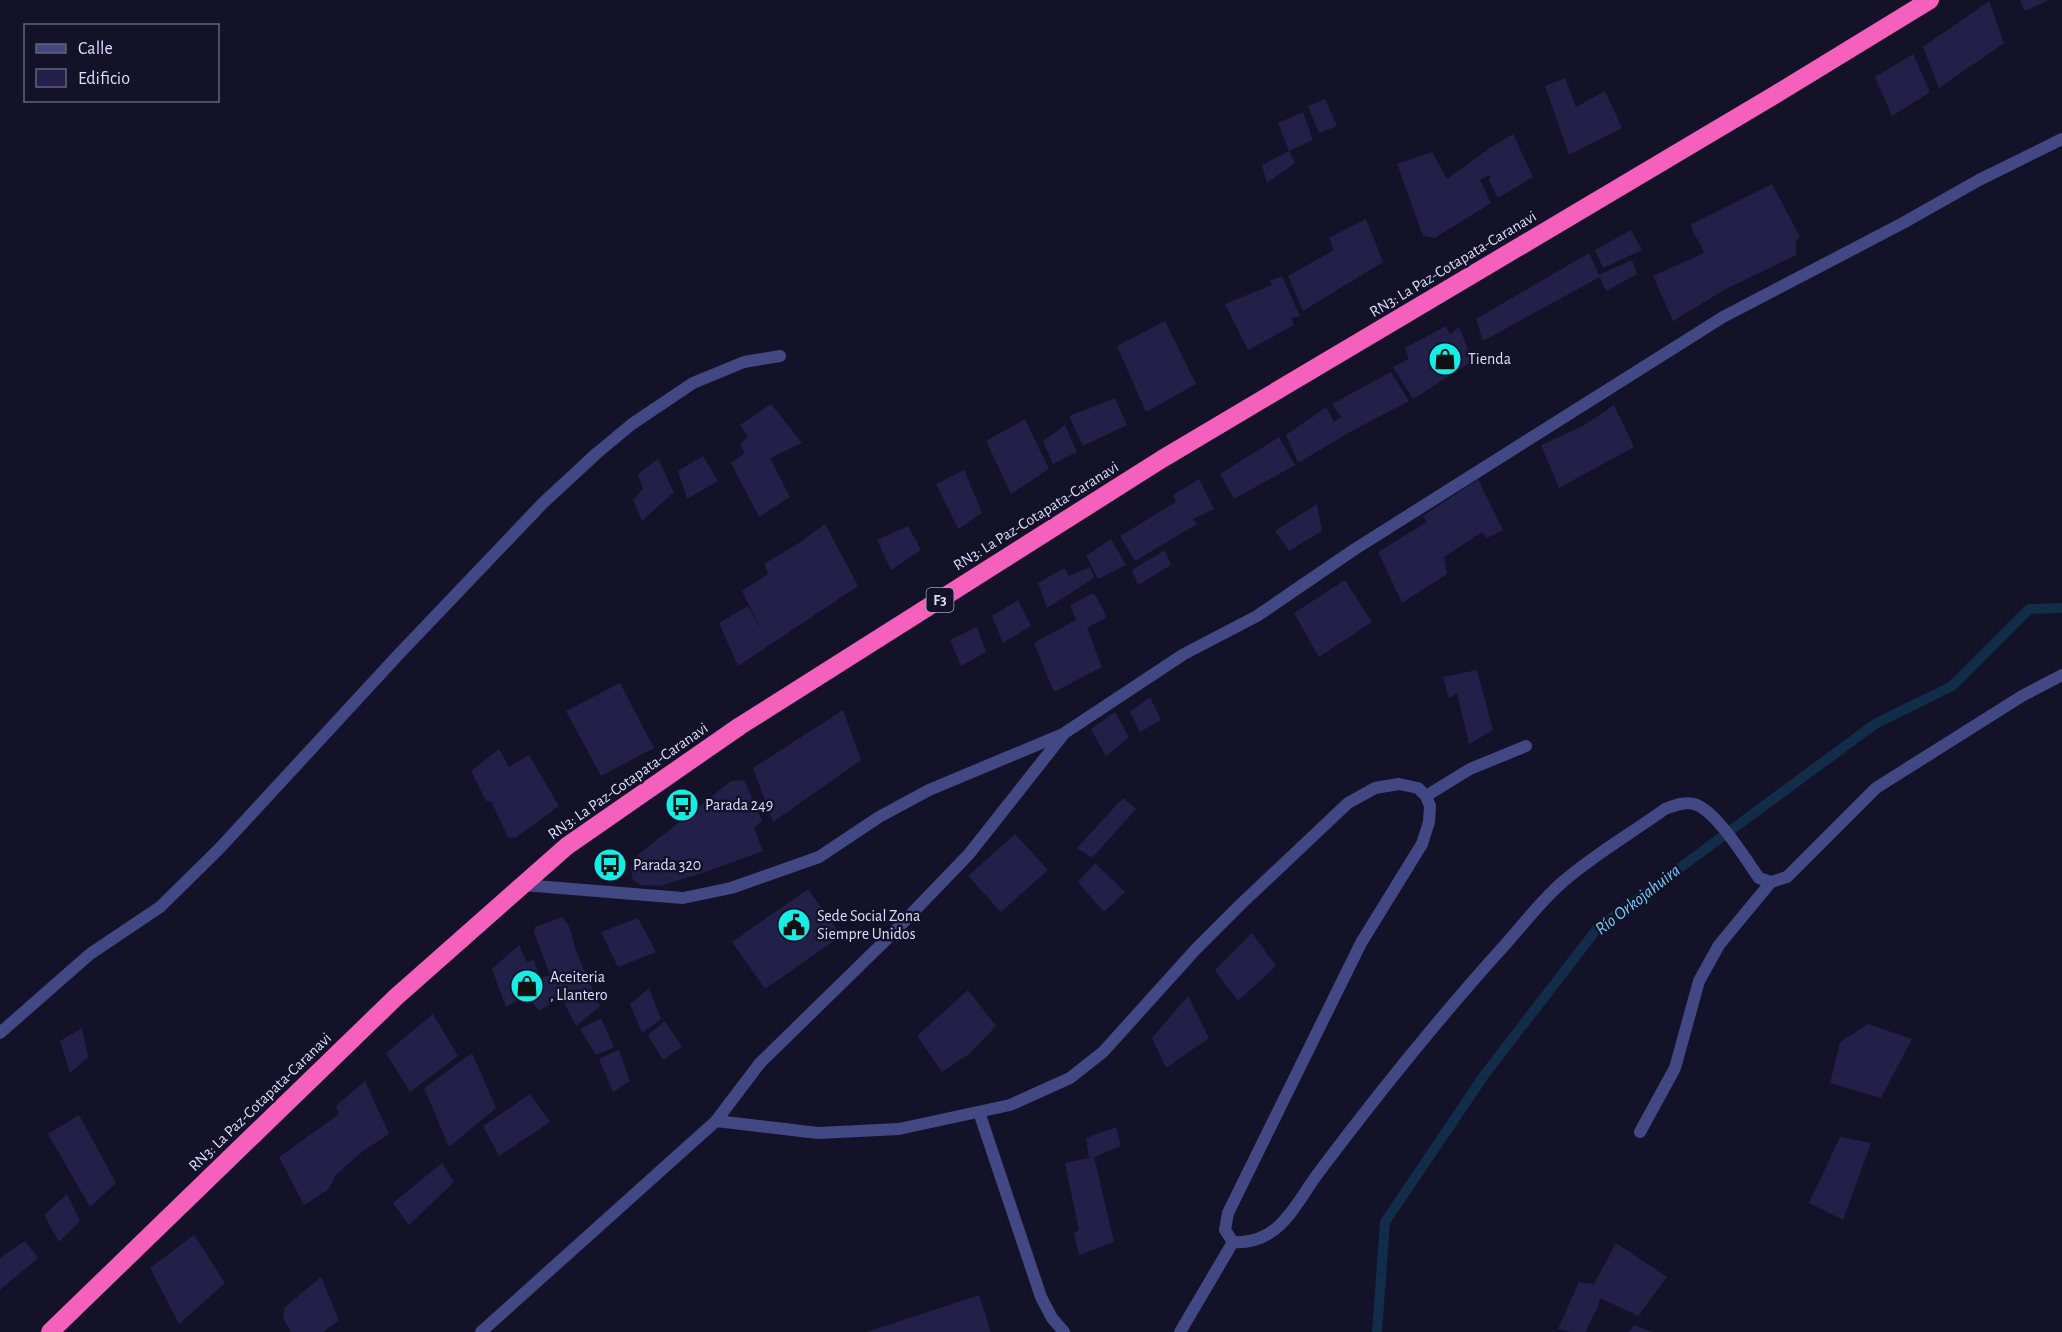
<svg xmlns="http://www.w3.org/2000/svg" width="2062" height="1332" font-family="'Alegreya Sans',sans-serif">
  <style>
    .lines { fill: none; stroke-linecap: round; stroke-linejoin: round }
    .stream { stroke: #112d49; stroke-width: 10 }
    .building { fill: #222048 }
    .lane { stroke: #414884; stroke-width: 12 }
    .street { stroke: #414884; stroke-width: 12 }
    .highway { stroke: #f460bc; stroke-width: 18 }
    .labels { text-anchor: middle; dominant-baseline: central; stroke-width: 5; stroke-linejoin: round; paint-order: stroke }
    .shield { fill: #131228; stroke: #a0a0bd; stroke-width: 1.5 }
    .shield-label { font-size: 15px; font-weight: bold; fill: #dcddfd }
    .street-label { font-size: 16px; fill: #dcddfd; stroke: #131228 }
    .poi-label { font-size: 16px; fill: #dcddfd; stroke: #131228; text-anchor: start }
    .water-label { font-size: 18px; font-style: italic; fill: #72cbf5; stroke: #131228 }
  </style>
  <rect width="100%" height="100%" fill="#131228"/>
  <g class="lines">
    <path class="stream" d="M 1377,1332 L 1385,1222 L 1485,1074 L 1597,929 L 1875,724 L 1952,686 L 2029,609 L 2062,608"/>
  </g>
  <path class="building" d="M 2020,0 L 2047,0 L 2047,1 L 2025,11 Z
    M 1989,1 L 2004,43 L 1939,88 L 1923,47 Z
    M 1913,54 L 1930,92 L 1892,116 L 1875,77 Z
    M 1565,78 L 1576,107 L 1605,91 L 1622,128 L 1569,155 L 1545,86 Z
    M 1325,99 L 1337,126 L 1319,133 L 1308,106 Z
    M 1303,112 L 1313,140 L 1289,151 L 1278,123 Z
    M 1513,134 L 1533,177 L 1498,198 L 1489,180 L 1490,175 L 1480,180 L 1491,203 L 1435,238 L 1423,236 L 1397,164 L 1432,152 L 1447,179 L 1491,147 Z
    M 1289,151 L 1295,163 L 1267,183 L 1262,165 Z
    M 1772,184 L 1800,237 L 1796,240 L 1796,255 L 1724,290 L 1673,321 L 1653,276 L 1704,253 L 1700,243 L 1693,233 L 1691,224 Z
    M 1366,219 L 1383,262 L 1303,311 L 1288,276 L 1334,250 L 1329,238 Z
    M 1631,230 L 1642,250 L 1603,268 L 1595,250 Z
    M 1589,253 L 1599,275 L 1632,260 L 1637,274 L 1606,291 L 1600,277 L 1483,341 L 1476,319 Z
    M 1282,276 L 1300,316 L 1291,318 L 1294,325 L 1248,350 L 1225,304 L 1272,285 L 1270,281 Z
    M 1165,321 L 1196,384 L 1146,412 L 1117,346 Z
    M 1446,326 L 1450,335 L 1459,327 L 1473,361 L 1413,399 L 1393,367 L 1409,359 L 1405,348 Z
    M 1391,372 L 1409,401 L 1350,432 L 1298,463 L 1286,435 L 1326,407 L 1334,422 L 1341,417 L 1332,404 Z
    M 1115,398 L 1127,425 L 1083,446 L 1069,416 Z
    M 771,404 L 802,443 L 770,458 L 790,497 L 759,517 L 731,463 L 745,453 L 740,445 L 748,437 L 740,425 Z
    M 1614,405 L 1634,447 L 1559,488 L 1541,445 L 1583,426 Z
    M 1025,419 L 1049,469 L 1011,494 L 986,441 Z
    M 1065,425 L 1077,452 L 1053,464 L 1043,441 Z
    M 1279,437 L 1295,465 L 1234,499 L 1220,474 Z
    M 703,456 L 718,481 L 687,499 L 678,471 Z
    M 658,459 L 674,492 L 642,521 L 633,500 L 643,489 L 638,474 Z
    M 964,470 L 982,513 L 958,529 L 936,484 Z
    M 1199,479 L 1214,509 L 1193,519 L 1197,524 L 1135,561 L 1120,536 L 1176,502 L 1173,495 Z
    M 1478,479 L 1503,530 L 1487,538 L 1482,532 L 1444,557 L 1447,574 L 1402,603 L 1378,552 L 1427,522 L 1423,516 Z
    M 1317,504 L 1322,531 L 1289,551 L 1275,531 Z
    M 825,524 L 858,586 L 738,666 L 719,623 L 748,606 L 762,631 L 742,591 L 768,574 L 764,564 L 799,543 Z
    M 908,526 L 921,550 L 891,570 L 877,540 Z
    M 1111,539 L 1126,565 L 1098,579 L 1086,556 Z
    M 1165,550 L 1171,565 L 1138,585 L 1132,570 Z
    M 1090,567 L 1094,578 L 1047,608 L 1038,583 L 1064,568 L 1069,576 Z
    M 1345,580 L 1372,622 L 1319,657 L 1294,613 Z
    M 1094,593 L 1107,617 L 1087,628 L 1102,667 L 1054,692 L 1034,643 L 1076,620 L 1070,605 Z
    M 1018,600 L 1031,626 L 1003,643 L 992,616 Z
    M 977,627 L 986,652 L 961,666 L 950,640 Z
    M 1477,670 L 1493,730 L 1469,744 L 1457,693 L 1449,699 L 1443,677 Z
    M 620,683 L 654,748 L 601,776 L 566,711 Z
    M 1150,697 L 1161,720 L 1140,732 L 1130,712 Z
    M 843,710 L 861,760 L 773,822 L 753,768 Z
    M 1115,712 L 1129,737 L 1106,756 L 1091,729 Z
    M 499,749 L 509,767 L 529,755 L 559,806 L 515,838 L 508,837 L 491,801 L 486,801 L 471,771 Z
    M 744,780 L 762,820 L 754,828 L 763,851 L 711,870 L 660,886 L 640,885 L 633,880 L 631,868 L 635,857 L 731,781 Z
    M 1123,798 L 1136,809 L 1092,858 L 1077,848 Z
    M 1015,834 L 1048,870 L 1001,912 L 968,876 Z
    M 1095,863 L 1125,892 L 1104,912 L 1078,882 Z
    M 808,889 L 841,936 L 765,989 L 732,942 Z
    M 562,917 L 569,926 L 576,951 L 600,1006 L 576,1026 L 561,997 L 539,1011 L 527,995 L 506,1007 L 492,969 L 519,945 L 527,962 L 534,960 L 540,978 L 550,975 L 534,932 L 535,927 Z
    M 638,918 L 656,952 L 618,967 L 601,932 Z
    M 1252,933 L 1276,966 L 1238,1001 L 1215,970 Z
    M 649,988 L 661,1019 L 642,1033 L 630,1004 Z
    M 968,990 L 996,1026 L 969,1054 L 942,1072 L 917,1036 Z
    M 1188,996 L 1209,1038 L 1166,1068 L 1152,1038 Z
    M 433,1014 L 458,1056 L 410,1092 L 386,1053 Z
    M 601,1018 L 614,1047 L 596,1055 L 580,1029 Z
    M 665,1021 L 682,1047 L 663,1060 L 648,1035 Z
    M 1868,1024 L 1912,1039 L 1881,1098 L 1830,1083 L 1840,1042 Z
    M 82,1028 L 88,1057 L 70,1073 L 60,1041 Z
    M 619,1050 L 630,1081 L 613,1092 L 599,1059 Z
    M 472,1053 L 496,1108 L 449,1147 L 424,1088 Z
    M 365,1081 L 389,1134 L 360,1153 L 335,1176 L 329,1189 L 304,1205 L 279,1157 L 339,1114 L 336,1106 Z
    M 530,1094 L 550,1122 L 499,1156 L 483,1126 Z
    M 79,1115 L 116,1183 L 90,1207 L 48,1134 Z
    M 1116,1127 L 1121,1146 L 1094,1157 L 1114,1242 L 1079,1255 L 1074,1233 L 1079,1230 L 1065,1163 L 1089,1158 L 1086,1138 Z
    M 1840,1137 L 1871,1143 L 1843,1220 L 1809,1203 Z
    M 442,1163 L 454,1182 L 409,1225 L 393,1203 Z
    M 67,1194 L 80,1221 L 59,1242 L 44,1215 Z
    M 194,1235 L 225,1283 L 179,1324 L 150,1268 Z
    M 25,1241 L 38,1258 L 0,1290 L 0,1258 Z
    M 1616,1243 L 1667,1277 L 1638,1316 L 1600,1298 L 1598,1307 L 1585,1332 L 1571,1332 L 1558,1329 L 1579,1282 L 1594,1284 Z
    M 321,1277 L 339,1320 L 323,1332 L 291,1332 L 283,1318 L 284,1308 Z
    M 979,1295 L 991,1332 L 867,1332 Z
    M 1634,1325 L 1653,1332 L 1629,1332 Z"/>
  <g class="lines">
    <path class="lane" d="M 1426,796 L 1470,769 L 1526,746
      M 979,1112 L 1041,1297 L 1052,1318 L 1064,1332
      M 1640,1132 L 1675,1068 L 1699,981 L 1719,945 L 1771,882"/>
    <path class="street" d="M 523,885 L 683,898 L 731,888 L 819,857 L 879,817 L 929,790 L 1063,734 L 1184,654 L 1257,616 L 1355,549 L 1723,317 L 1903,223 L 1979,180 L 2062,139
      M 0,1033 L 90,954 L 160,907 L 219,849 L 399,654 L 543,503 L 597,453 L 632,424 L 693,383 L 744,362 L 780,356
      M 716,1121 L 818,1133 L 899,1129 L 1010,1105 L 1070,1078 L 1103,1052 L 1196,949 L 1241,904 L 1348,803 L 1375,788 L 1399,784 L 1418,788 L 1426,796 L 1430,806 L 1429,822 L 1422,844 L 1361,943 L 1228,1213 L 1225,1230 L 1233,1242 C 1280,1245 1295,1204 1319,1172 C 1377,1095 1438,1019 1503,947 C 1522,926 1543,898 1565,880 C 1594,855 1633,832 1665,809 C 1675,805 1686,801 1697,805 C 1718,814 1745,858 1759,878 L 1771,882 L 1787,877 L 1876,788 L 2022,696 L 2062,675
      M 481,1332 L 716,1121 L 760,1063 L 892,934 L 969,854 L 1063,735
      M 1180,1332 L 1233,1242"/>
    <path class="highway" d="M 50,1332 L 396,997 L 567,846 L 740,726 L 1162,459 L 1773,96 L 1930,0"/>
  </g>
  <defs>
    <g id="shop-disc" transform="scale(1.725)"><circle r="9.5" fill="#16eee5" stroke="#131228"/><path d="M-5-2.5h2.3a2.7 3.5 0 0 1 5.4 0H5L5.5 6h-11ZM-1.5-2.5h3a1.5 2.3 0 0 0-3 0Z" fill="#111"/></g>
    <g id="bus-disc" transform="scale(1.725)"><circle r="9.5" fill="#16eee5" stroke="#131228"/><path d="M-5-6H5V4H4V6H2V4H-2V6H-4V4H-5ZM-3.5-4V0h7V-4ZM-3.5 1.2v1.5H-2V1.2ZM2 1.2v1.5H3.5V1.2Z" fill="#111"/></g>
    <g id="civic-disc" transform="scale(1.725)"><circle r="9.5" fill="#16eee5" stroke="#131228"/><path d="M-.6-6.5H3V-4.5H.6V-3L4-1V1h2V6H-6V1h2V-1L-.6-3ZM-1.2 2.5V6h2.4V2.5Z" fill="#111"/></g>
  </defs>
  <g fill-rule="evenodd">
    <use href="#shop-disc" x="1445" y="359"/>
    <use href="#bus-disc" x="682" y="805"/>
    <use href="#bus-disc" x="610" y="865"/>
    <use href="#civic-disc" x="794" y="925"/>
    <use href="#shop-disc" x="527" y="986"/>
  </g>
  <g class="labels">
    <rect class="shield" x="926.5" y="588" width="27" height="24" rx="4.5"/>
    <g class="shield-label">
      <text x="940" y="600">F3</text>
    </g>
    <g class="street-label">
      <text transform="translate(1453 264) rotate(-31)">RN3: La Paz-Cotapata-Caranavi</text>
      <text transform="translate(1036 516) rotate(-32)">RN3: La Paz-Cotapata-Caranavi</text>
      <text transform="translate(628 781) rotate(-35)">RN3: La Paz-Cotapata-Caranavi</text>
      <text transform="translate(260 1102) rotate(-44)">RN3: La Paz-Cotapata-Caranavi</text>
    </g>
    <g class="poi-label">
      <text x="1468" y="359">Tienda</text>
      <text x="705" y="805">Parada 249</text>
      <text x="633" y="865">Parada 320</text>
      <text x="817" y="916">Sede Social Zona<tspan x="817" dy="18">Siempre Unidos</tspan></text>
      <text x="550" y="977">Aceiteria<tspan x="550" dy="18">, Llantero</tspan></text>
    </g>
    <g class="water-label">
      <text transform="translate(1638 900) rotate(-38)">Río Orkojahuira</text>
    </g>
  </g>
  <rect x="24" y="24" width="195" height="78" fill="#131228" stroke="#63637d" stroke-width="1.5"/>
  <rect x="36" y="44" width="30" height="9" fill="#414884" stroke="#63637d" stroke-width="1.5"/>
  <text x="78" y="54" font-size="18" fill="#dcddfd">Calle</text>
  <rect x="36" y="69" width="30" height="18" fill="#222048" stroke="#63637d" stroke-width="1.5"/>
  <text x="78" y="84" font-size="18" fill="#dcddfd">Edificio</text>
</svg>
